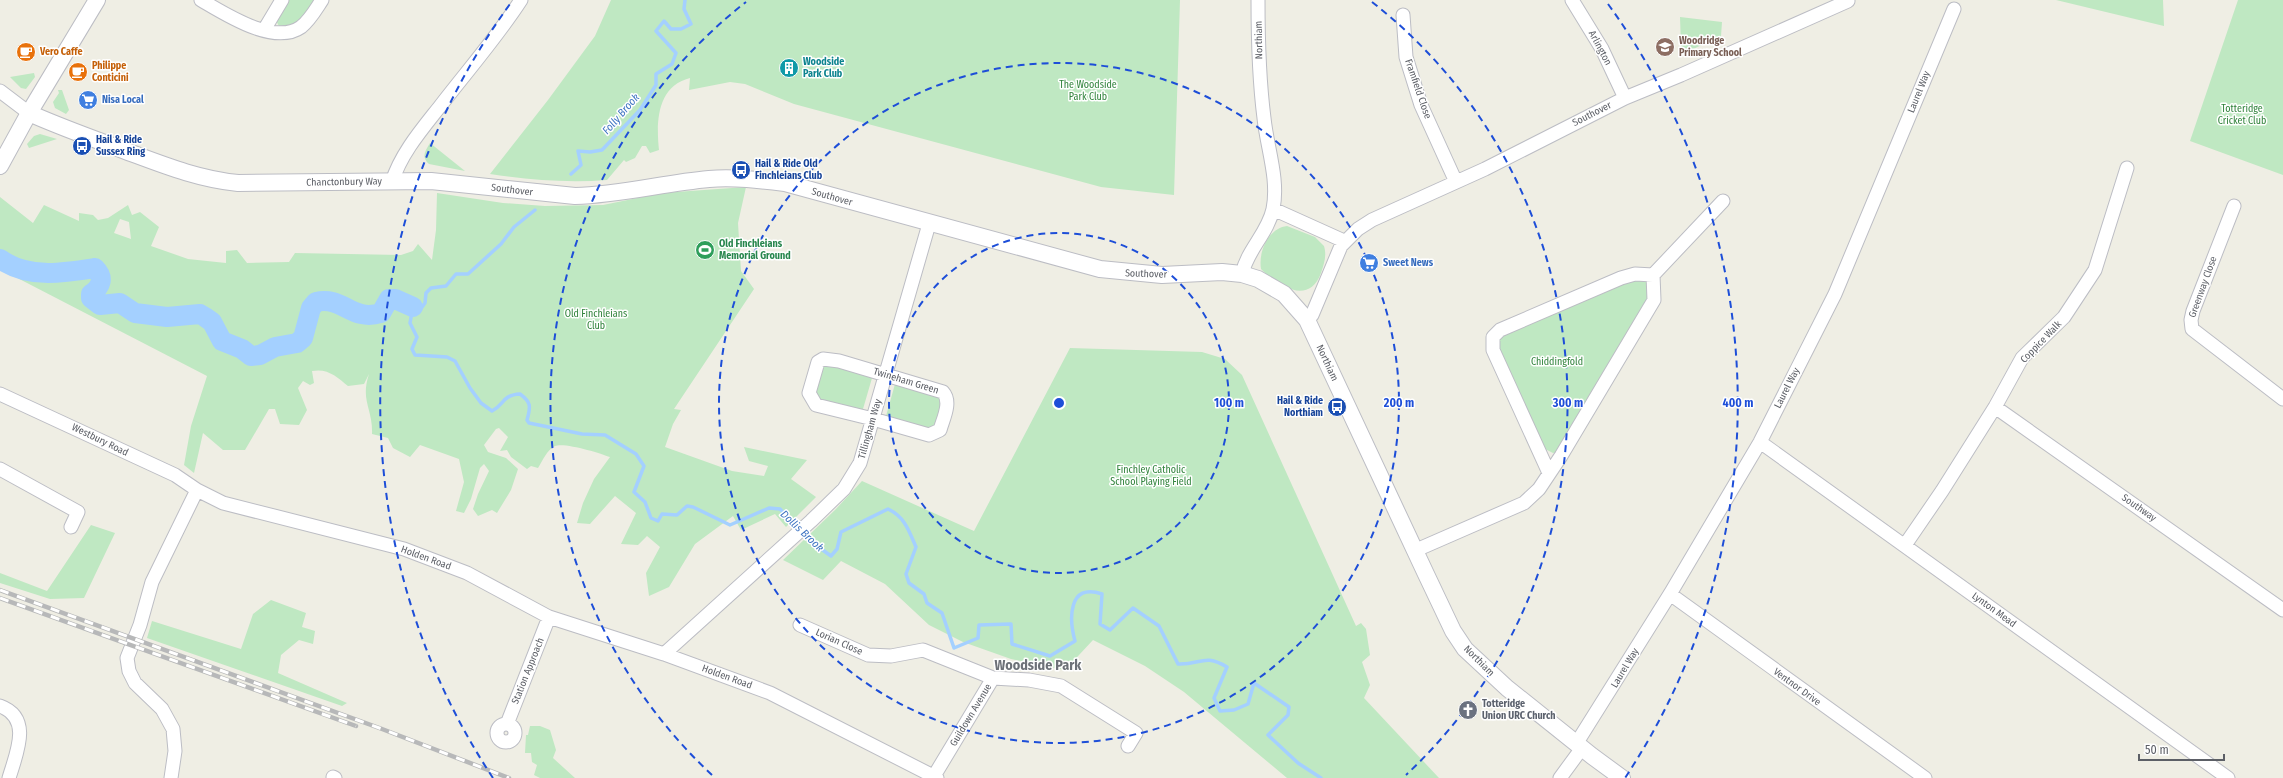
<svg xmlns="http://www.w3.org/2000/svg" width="2283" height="778" font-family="'Fira Sans Condensed',sans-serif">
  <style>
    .green { fill: #bfe8c2; fill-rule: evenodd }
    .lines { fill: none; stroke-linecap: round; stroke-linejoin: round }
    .stream { stroke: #a4d0ff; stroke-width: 3.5 }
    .river { stroke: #a4d0ff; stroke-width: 20 }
    .minor-casing { stroke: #bcbdc4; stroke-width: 15 }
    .tertiary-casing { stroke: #bcbdc4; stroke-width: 18 }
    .minor { stroke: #fff; stroke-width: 13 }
    .tertiary { stroke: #fff; stroke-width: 16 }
    .rail-casing { stroke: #b7b8b9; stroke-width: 4.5 }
    .rail { stroke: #fff; stroke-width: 3; stroke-dasharray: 9; stroke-linecap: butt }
    .ring { fill: none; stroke: #1d4ed8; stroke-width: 2; stroke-dasharray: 7 5 }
    .labels { text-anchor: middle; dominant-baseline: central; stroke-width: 3; stroke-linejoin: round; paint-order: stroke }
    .street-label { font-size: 10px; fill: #5c5f66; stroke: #fff }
    .education-label { font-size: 10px; font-weight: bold; fill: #785e54; stroke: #fff; text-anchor: start }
    .food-label { font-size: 10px; font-weight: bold; fill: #c56008; stroke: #fff; text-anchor: start }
    .culture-label { font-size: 10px; font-weight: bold; fill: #0d838f; stroke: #fff; text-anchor: start }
    .park-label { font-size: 10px; fill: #2f823a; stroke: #fff }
    .shop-label { font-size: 10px; font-weight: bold; fill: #366cbe; stroke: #fff; text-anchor: start }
    .transit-label { font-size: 10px; font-weight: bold; fill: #164399; stroke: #fff; text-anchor: start }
    .leisure-label { font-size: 10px; font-weight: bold; fill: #27864d; stroke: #fff; text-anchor: start }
    .worship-label { font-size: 10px; font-weight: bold; fill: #5b616d; stroke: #fff; text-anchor: start }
    .water-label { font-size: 11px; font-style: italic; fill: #3d73c2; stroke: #fff }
    .district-label { font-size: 14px; font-weight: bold; fill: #6d7178; stroke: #fff }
    .centre { fill: #1d4ed8; stroke: #fff; stroke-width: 2 }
    .ring-label { font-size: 12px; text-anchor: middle; font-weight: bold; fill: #1d4ed8; stroke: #fff; stroke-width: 3; stroke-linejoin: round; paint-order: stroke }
  </style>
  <rect width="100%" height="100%" fill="#efeee4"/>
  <path class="green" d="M 287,0 L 316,0 L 296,25 L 279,26 L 275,19 Z
    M 611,0 L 1180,0 L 1174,195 L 1101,187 L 794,104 L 745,84 L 730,82 L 689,90 L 690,78 C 657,86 656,122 659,150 L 650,153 L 646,146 L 642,146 L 635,158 L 626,162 L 624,160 L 607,180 C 568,183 529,180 490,174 L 548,100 L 595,36 Z
    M 2056,0 L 2163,0 L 2164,26 Z
    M 2238,0 L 2283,0 L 2283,175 L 2190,141 Z
    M 1680,17 L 1722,22 L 1721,36 L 1689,51 L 1681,46 Z
    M 34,73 L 35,77 L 26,89 L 21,88 L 10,77 Z
    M 58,90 L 62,90 L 69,110 L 66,114 L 55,108 L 53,102 L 59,93 Z
    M 40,134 L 57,139 L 29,148 L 27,144 L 34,136 Z
    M 430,143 L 465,171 L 429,164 C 421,157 425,151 430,143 Z
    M 746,187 L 738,223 L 741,271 L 754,289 L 674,409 L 681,410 L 673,424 L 665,447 L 732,471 L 764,476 L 768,466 L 749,461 L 744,447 L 807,460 L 791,479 L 816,497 L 786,527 L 775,514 L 741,530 L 733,516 L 695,544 L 669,587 L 649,596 L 646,573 L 660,547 L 647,536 L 638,545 L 621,544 L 636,513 L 615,496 L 590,524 L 577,523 L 583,503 L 594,479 L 610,457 C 600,453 564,442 555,446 C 547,450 543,460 538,468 L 531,466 L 527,469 L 511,457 L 507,450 L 500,451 L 508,437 L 499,428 L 496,429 L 484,445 L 488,452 L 506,458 L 518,469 L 511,490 L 497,513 L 492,510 L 478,516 L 473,509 L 478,494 L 489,471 L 484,464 L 480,468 L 471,499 L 464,513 L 456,511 L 464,482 L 459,459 L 420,445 L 410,457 L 393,448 L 388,438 L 372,434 C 373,409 360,401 369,374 L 364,384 L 348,386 C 337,377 328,368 312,371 L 314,383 L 310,385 L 303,381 L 298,388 L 307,410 L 299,425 L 280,424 L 275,409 L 269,409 L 245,450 L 223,450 L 203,433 L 194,473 L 184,465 L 191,426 L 207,376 L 0,269 L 0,197 L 33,223 L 44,205 L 79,221 L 79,213 L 93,215 L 98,220 L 108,218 L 128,205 L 132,215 L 140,212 L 159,227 L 151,246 L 188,259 L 226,263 L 226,251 L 237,250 L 247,263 L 289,262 L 295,253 L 401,255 L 413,251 L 418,244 L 432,260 L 436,230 L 437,193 L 503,203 L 545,206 L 603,205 L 662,193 ZM 120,219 L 129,222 L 131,239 L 114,233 Z
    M 1287,226 L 1315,237 L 1324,246 C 1327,256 1324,264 1321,273 C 1309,306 1278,286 1261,269 C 1258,251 1269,228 1287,226 Z
    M 1646,279 L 1651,290 L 1649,302 L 1558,452 L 1553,453 L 1545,449 L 1498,350 L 1498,341 L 1503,334 L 1616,283 Z
    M 1070,348 L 1202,352 L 1225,359 L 1242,375 L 1356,626 L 1361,623 L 1366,629 L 1370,655 L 1362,662 L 1370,685 L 1364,698 L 1439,778 L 1287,778 L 1184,692 L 1145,666 L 1093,640 L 1065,670 L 1011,659 L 963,642 L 929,625 L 885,584 L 841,561 L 823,580 L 783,560 L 835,510 L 862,481 L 974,531 Z
    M 825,363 L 869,374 L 872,378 L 863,409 C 849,412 826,404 814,396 L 820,367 Z
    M 895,384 L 941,395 L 944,402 L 933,431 L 886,416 Z
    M 91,525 L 115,533 L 84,598 L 50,599 L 0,583 L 0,573 L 47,591 Z
    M 271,600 L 306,613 L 302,627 L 315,631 L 313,644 L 299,640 L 281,655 L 278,673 L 347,703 L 342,706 L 147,638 L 152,621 L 241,649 L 253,614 Z
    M 530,726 L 540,726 L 550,730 L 556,750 L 553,758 L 575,778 L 540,778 L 534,775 L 537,765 L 532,762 L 531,753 L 525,753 L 526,735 L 528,735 Z"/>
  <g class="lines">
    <path class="stream" d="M 571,174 L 581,165 L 578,151 L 590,152 L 602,150 L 640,110 L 656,85 L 656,74 L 672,64 L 676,53 L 656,31 L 664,21 L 671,29 L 681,29 L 691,24 L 684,9 L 685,0
      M 535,210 L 514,227 L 501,244 L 468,274 L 456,274 L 446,286 L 431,288 L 426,293 L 425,303 L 420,310 L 413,307 L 410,323 L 417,337 L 412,349 L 415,355 L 447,357 L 455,361 L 470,388 L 481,403 L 492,411 C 505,404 502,395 520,394 C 531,402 531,406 527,420 L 529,423 L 582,434 L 605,435 L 636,454 L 644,466 L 634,492 L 645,502 L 651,518 L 658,521 L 662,514 L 677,515 L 687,506 L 693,507 L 730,525 L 769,508 L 780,509 L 813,543 L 831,556 L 837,549 L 841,532 L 888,509 C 905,517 909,531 916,547 L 906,574 L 909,583 L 924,594 L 927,603 L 942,613 L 954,648 L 978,638 L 979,625 L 1011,624 L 1012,644 L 1050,656 L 1075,641 C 1069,619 1068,582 1102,594 L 1100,624 L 1110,630 L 1133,608 L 1159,626 L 1178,664 C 1201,665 1204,653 1227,667 L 1214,698 L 1220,711 L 1234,710 L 1248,704 L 1254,683 L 1289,707 L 1288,715 L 1268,735 L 1298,763 L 1321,778"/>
    <path class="river" d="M 0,259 C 28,279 63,273 95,268 C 105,278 101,287 91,294 L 91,298 L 100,305 L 120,303 L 135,313 L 167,317 L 200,314 L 205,317 L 212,322 L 222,341 L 242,349 L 251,356 L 260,355 L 275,347 L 297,343 L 303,338 L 311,308 L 316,302 C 344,296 351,322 381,313 L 389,299 L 395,299 L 413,307"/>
    <g class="minor-casing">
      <path id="minor" d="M 201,0 C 225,14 274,46 301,27 C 310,20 316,9 322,0
        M 1572,0 L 1602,49 L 1625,98
        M 1403,15 L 1406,57 L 1421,105 L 1456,182
        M 264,30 L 282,0
        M 0,91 L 29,113
        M 392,182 C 401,153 423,128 441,105 C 468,70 497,37 521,0
        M 2234,206 L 2193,311 L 2191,320 L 2192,329 L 2283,399
        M 1273,209 L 1344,241
        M 1242,274 C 1247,250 1268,233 1273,209 C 1279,179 1267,148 1264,118 C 1259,79 1258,40 1258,0
        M 1307,320 L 1312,315 L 1341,246 L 1358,229 L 1372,220 L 1485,169 L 1625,98 L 1681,75 L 1848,1
        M 823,359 L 839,361 L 943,392 C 952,402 943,419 940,430 L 929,435 L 873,419 L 816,405 L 809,393 L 818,362 Z
        M 0,394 L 175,475 L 197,490 L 223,503 L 404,549 L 467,573 L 549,617 L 664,654 L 770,693 L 937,778
        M 1995,407 L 2283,610
        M 1760,442 L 2228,778
        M 0,469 L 78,512 L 71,527
        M 1549,473 L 1493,350 L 1493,337 L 1500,330 L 1621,278 L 1635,274 L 1653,275
        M 1905,545 L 1942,491 L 1995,407 L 2022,358 L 2064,317 L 2095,270 L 2127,168
        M 1414,551 L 1524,503 L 1539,489 L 1561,456 L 1654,300 L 1653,275 L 1723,201
        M 1670,594 L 1925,778
        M 800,625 L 868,655 L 891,656 L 923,650 L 993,678
        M 664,654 L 811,521 L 844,489 L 860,463 L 929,224
        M 0,706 C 33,718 16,754 9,778
        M 507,724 L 549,617
        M497 733a9 9 0 1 1 18 0a9 9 0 1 1-18 0Z
        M 1576,744 L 1670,594 L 1760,442 L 1835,294 L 1954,9
        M 934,776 L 993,678 L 1029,680 L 1061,686 L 1136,733 L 1128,746
        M 333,777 L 335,778
        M 171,778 L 175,751 L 173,729 L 162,709 L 135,683 L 129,671 L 127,658 L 140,625 L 152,582 L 197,490
        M 1560,778 L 1582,748"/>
    </g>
    <g class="tertiary-casing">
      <path id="tertiary" d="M 29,113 C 60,127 92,138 123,150 C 161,164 197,179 238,183 L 431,181 L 575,196 C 620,195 664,183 709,179 C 734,177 760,180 785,183 L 1100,269 L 1162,275 L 1222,272 L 1242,274 L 1258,279 L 1284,294 L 1307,320 L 1425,572 L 1453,631 L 1465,649 L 1507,688 L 1592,756 L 1622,778
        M 0,166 L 29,113 L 97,0"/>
    </g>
    <use href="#minor" class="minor"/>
    <use href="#tertiary" class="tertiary"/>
    <g class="rail-casing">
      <path id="rail" d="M 0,590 L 382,729 L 509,778
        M 0,598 L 356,726"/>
    </g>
    <use href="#rail" class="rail"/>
  </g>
  <g class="ring">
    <circle cx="1059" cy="403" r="170"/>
    <circle cx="1059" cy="403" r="340"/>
    <path d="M712 775A509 509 0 0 1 746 2M1372 2A509 509 0 0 1 1406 775"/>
    <path d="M493 778A679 679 0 0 1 510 4M1608 4A679 679 0 0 1 1625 778"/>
  </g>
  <defs>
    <g id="school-disc" transform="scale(1)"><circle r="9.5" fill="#8d6e63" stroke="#fff"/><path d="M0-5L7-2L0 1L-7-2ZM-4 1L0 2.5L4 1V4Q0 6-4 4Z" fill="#fff"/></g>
    <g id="cafe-disc" transform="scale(1)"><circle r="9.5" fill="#e8710a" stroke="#fff"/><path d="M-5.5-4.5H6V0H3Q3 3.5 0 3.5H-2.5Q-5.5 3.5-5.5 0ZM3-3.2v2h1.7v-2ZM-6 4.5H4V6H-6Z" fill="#fff"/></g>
    <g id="building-disc" transform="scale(1)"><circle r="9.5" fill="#0f9aa8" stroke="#fff"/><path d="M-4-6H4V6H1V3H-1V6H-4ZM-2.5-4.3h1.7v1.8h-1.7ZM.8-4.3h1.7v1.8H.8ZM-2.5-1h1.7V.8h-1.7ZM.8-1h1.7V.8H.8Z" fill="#fff"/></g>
    <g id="supermarket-disc" transform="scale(1)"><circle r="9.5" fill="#3f7fe0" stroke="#fff"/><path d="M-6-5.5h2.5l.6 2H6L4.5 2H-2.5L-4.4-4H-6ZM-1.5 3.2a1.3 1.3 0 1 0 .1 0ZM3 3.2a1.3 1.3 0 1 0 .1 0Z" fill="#fff"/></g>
    <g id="bus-disc" transform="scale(1)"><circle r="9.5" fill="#1a4fb4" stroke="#fff"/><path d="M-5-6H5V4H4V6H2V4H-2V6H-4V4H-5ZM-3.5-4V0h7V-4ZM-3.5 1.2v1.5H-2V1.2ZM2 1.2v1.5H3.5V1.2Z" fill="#fff"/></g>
    <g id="stadium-disc" transform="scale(1)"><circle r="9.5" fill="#2e9e5b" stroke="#fff"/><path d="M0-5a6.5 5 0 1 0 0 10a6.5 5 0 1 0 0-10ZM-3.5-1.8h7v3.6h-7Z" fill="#fff"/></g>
    <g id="church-disc" transform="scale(1)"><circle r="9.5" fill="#6b7280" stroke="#fff"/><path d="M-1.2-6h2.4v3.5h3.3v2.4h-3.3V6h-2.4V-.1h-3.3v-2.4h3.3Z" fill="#fff"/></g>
  </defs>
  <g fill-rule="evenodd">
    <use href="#school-disc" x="1665" y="47"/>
    <use href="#cafe-disc" x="26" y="52"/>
    <use href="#building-disc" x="789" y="68"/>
    <use href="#cafe-disc" x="78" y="72"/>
    <use href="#supermarket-disc" x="88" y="100"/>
    <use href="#bus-disc" x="82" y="146"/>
    <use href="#bus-disc" x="741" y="170"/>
    <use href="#stadium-disc" x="705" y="250"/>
    <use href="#supermarket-disc" x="1369" y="263"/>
    <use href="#bus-disc" x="1337" y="407"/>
    <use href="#church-disc" x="1468" y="710"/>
  </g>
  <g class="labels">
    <g class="street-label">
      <text transform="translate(1259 40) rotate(-91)">Northiam</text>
      <text transform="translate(1600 48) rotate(62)">Arlington</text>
      <text transform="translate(1418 89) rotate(71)">Framfield Close</text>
      <text transform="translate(1919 92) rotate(-68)">Laurel Way</text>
      <text transform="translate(1592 114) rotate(-27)">Southover</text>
      <text transform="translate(344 182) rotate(-1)">Chanctonbury Way</text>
      <text transform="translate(512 190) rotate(7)">Southover</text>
      <text transform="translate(832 197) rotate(16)">Southover</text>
      <text transform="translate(1146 274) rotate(2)">Southover</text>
      <text transform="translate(2203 287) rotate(-70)">Greenway Close</text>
      <text transform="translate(2041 342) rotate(-46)">Coppice Walk</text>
      <text transform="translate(1327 363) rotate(65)">Northiam</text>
      <text transform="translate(906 381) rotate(17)">Twineham Green</text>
      <text transform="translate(1787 388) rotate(-63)">Laurel Way</text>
      <text transform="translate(870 429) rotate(-74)">Tillingham Way</text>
      <text transform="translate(100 440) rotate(26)">Westbury Road</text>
      <text transform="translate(2139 508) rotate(35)">Southway</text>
      <text transform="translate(426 558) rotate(20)">Holden Road</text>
      <text transform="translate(1994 610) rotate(36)">Lynton Mead</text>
      <text transform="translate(839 642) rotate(24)">Lorian Close</text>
      <text transform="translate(1479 661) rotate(45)">Northiam</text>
      <text transform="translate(1625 668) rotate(-59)">Laurel Way</text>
      <text transform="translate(528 671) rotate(-68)">Station Approach</text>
      <text transform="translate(727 677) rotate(20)">Holden Road</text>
      <text transform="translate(1797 687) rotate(36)">Ventnor Drive</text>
      <text transform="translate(971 715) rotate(-59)">Guildown Avenue</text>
    </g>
    <g class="education-label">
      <text x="1679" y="41">Woodridge<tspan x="1679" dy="12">Primary School</tspan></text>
    </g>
    <g class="food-label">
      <text x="40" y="52">Vero Caffe</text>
      <text x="92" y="66">Philippe<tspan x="92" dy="12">Conticini</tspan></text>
    </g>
    <g class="culture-label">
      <text x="803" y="62">Woodside<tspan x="803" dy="12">Park Club</tspan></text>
    </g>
    <g class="park-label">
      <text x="1088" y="85">The Woodside<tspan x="1088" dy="12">Park Club</tspan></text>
      <text x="2242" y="109">Totteridge<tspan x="2242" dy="12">Cricket Club</tspan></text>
      <text x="596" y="314">Old Finchleians<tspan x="596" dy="12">Club</tspan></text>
      <text x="1557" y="362">Chiddingfold</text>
      <text x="1151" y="470">Finchley Catholic<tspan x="1151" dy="12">School Playing Field</tspan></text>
    </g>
    <g class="shop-label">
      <text x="102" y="100">Nisa Local</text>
      <text x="1383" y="263">Sweet News</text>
    </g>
    <g class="transit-label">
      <text x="96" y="140">Hail &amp; Ride<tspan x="96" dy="12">Sussex Ring</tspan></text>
      <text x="755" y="164">Hail &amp; Ride Old<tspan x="755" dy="12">Finchleians Club</tspan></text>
      <text x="1323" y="401" text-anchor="end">Hail &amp; Ride<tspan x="1323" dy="12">Northiam</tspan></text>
    </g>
    <g class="leisure-label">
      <text x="719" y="244">Old Finchleians<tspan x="719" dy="12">Memorial Ground</tspan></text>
    </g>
    <g class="worship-label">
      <text x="1482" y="704">Totteridge<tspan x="1482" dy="12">Union URC Church</tspan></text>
    </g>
    <g class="water-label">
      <text transform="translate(621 114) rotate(-49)">Folly Brook</text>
      <text transform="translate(802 531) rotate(43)">Dollis Brook</text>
    </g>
    <g class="district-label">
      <text x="1038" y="665">Woodside Park</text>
    </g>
  </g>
  <circle cx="1059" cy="403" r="6" class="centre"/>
  <g class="ring-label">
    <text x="1229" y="407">100 m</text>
    <text x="1399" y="407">200 m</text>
    <text x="1568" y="407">300 m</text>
    <text x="1738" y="407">400 m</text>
  </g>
  <path d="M2139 754v6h85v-6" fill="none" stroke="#5c5f66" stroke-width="2"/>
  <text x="2145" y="754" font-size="12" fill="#5c5f66" stroke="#ffffff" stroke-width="3" paint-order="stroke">50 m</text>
</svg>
